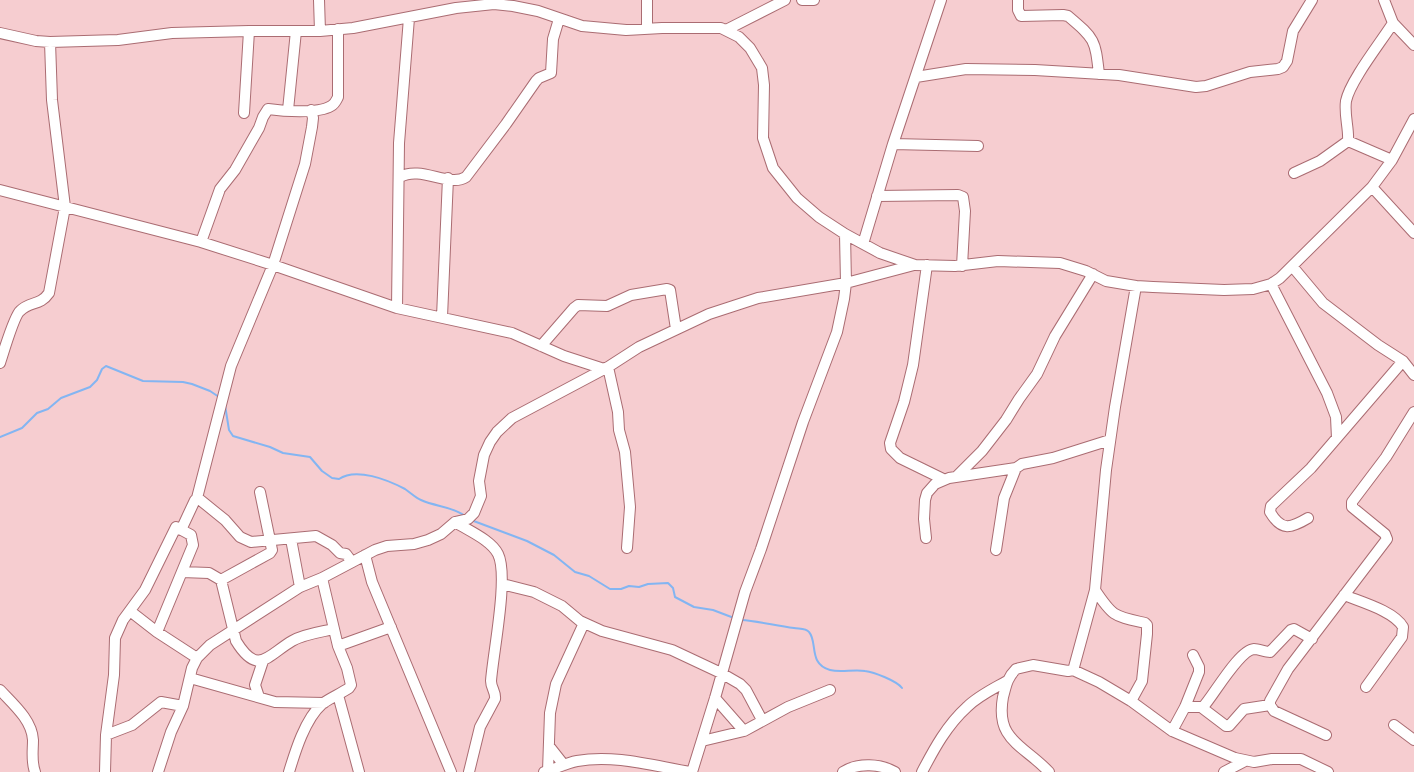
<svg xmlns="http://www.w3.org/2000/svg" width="1414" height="772" font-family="'PT Sans Narrow',sans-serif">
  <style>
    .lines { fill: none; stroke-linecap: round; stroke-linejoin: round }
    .stream { stroke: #83b5f2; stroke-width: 2 }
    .minor-casing { stroke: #aa6c72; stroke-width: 12 }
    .minor { stroke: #fff; stroke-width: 10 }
  </style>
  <rect width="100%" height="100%" fill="#f6cdd0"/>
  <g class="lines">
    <path class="stream" d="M 225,405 L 229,430 L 233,436 L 270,447 L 283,453 L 310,457 L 322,471 L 332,478 L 339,479 C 356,467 388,480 405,489 C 411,493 416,498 421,500 C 436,507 452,506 465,516
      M 0,437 L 22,428 L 37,413 L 48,409 L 61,398 L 90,387 L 97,380 L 102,369 L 106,366 L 143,381 L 183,382 L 192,384 L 210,391 L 219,397
      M 471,520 L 527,541 L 554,555 L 575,572 L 589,576 L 610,589 L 621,589 L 629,586 L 639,587 L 648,584 L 668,583 L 673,588 L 675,597 L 694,607 L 713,610 L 734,618
      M 741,620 C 759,621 776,626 794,628 C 799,629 806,628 809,632 C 818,642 808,664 830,670 C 841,673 853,669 865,671 C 874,672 897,681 902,688"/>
    <g class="minor-casing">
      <path id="minor" d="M 319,0 L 320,31
        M 802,0 L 814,0
        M 1018,0 L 1018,10 L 1021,16 L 1063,15 L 1068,16 C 1095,39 1095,39 1099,74
        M 1384,0 L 1393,23 L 1414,45
        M 647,29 L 647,0
        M 726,30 L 785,0
        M 0,33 L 36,41 L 50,42 L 118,40 L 172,33 L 249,31 L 320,31 L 353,28 L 456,8 L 494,4 L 513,6 L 538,11 L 582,26 L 626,30 L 662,28 L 721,28 L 739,37 L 750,48 L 762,68 L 764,85 L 763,138 L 773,168 L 797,198 L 819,217 L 845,234 L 880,253 L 915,265 L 955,266 L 998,261 L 1060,263 L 1086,271 L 1106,281 L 1136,286 L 1153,287 L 1224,290 L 1253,289 L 1271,284 L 1280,278 L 1372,187 L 1392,160 L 1414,119
        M 916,77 L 966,69 L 1035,70 L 1119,75 L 1196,87 L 1206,86 L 1250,72 L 1278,69 L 1283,67 L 1287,61 L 1293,31 L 1312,0
        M 288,110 L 296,31
        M 244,113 L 249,31
        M 1348,141 L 1392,160
        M 893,144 L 978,146
        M 1294,173 L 1320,161 L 1348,141 C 1349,128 1344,115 1346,101 C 1350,81 1381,42 1393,23
        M 400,177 C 421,165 449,188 466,177 L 506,124 L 536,81 L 539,78 L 551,73 L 553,39 L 559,19
        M 1372,187 L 1414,233
        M 0,190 L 201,242 L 273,265 L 397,308 L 512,333 L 564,356 L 604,369
        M 877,196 L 958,195 L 963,197 L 965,211 L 962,266
        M 201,242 L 220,189 L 235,170 L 259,128 L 263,117 L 268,109 C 282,111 318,114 331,106 C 335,104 336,101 338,97 L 338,29
        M 863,244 L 893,144 L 941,0
        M 927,265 L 913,365 L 904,402 L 890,443 L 891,449 L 900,458 L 943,479
        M 1292,266 L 1323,303 L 1378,345 L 1403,361 L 1414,375
        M 1271,284 L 1327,393 L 1336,417 L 1337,438
        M 397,308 L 399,143 L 409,18
        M 442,317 L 448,178
        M 541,346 L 574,308 L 578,305 L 607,306 L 631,295 L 667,289 L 670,290 L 676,329
        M 0,363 C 3,354 14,316 20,311 C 30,301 40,306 49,293 L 65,207 L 52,100 L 50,42
        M 608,367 L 618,412 L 619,430 L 625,452 L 630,507 L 627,548
        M 956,477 L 982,451 L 1006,420 L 1019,399 L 1037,374 L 1055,336 L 1093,274
        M 197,498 L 231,366 L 273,265 L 305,164 L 312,127 L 313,118 L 311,110
        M 1308,518 C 1291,528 1282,532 1270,512 L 1271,506 L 1311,468 L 1403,361
        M 455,522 C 469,531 491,540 498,554 C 509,576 493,653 491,681 C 491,688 496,692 495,699 L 480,727 L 469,772
        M 181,530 L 195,500 L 199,499 L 225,520 L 240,537 L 251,542 L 316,536 L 332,545 L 340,553 L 346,554 L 352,562
        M 926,538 L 924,519 L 925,500 L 927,493 L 935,484 L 949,478 L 1016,468
        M 291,539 L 300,587
        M 996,550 L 1004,498 L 1016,468 L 1022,464 L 1053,458 L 1110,440
        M 365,555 L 372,582 L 451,772
        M 182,572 L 209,573 L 221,580 L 236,641 C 258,677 268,655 292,641 C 304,634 321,632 334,629
        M 221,580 L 270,553 L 272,550 L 260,492
        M 502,584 L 534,592 L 562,606 L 580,621 L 602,631 L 672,650 L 721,673 L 740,684 L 746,690 L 762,720
        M 1095,590 C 1113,617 1114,616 1145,623 L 1147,625 L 1147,634 L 1142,681 L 1131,701
        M 1344,595 C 1361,602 1394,611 1403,627 L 1402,637 L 1366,687
        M 130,611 L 157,632 L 197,658
        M 338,646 L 391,627
        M 1073,670 L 1099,682 L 1131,701 L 1172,731 L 1235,758 L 1254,762 L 1272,759 L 1301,759 L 1328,772
        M 190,678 L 275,702 L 324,703
        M 0,690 C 13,704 32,720 33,740 C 33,751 31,761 35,772
        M 338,695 L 359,772
        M 259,697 L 255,685 L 263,661
        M 715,698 L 744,731
        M 1185,707 L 1203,707 C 1214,695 1239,650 1254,649 C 1259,649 1265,652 1270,652 L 1291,630 L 1294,629 L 1312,639
        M 1201,707 L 1226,726 L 1229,726 L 1244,709 L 1270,705
        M 1394,725 L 1414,740
        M 1172,731 L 1185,707 L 1199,672 L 1199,667 L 1193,655
        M 106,735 L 132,725 L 161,702 L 183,706
        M 1326,735 L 1274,711 L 1270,705 L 1270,701 L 1288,669 L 1387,539 L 1385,534 L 1352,507 L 1352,502 L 1386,457 L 1414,412
        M 702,741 L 744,731 L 788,707 L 830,690
        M 549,746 L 564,765
        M 548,771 L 550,713 L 556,684 L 584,623
        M 105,772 L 106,735 L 114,675 L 115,638 L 123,620 L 145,590 L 176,527 L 191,535 L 193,545 L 157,632
        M 158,772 L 171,732 L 183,706 L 192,668 L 197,658 L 210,645 L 300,587 L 322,578 L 375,550 L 387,546 L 414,544 L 428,540 L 441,534 L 455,522 L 468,519 L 474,513 L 481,496 L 479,481 L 484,455 L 490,442 L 497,432 L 512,418 L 608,367 L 639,347 L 709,314 L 758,298 L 846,283 L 914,265
        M 289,772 C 295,752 305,719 322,704 C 330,698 340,694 349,688 L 351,685 L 347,668 L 338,646 L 322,578
        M 544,772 C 555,769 566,763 577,761 C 614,754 654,766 690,772
        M 692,772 L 715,698 L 745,592 L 761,549 L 803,422 L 837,332 L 844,299 L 846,283 L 845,234
        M 843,772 C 858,762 881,764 895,772
        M 922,772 C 934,749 947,725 967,707 C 978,696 993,689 1007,681
        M 1049,772 C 1024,745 995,741 1003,697 C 1006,686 1007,678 1016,669 L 1033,665 L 1068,671 L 1073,670 L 1074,667 L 1095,590 L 1106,470 L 1115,407 L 1136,286
        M 1224,772 L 1245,761"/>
    </g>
    <use href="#minor" class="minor"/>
  </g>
</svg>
